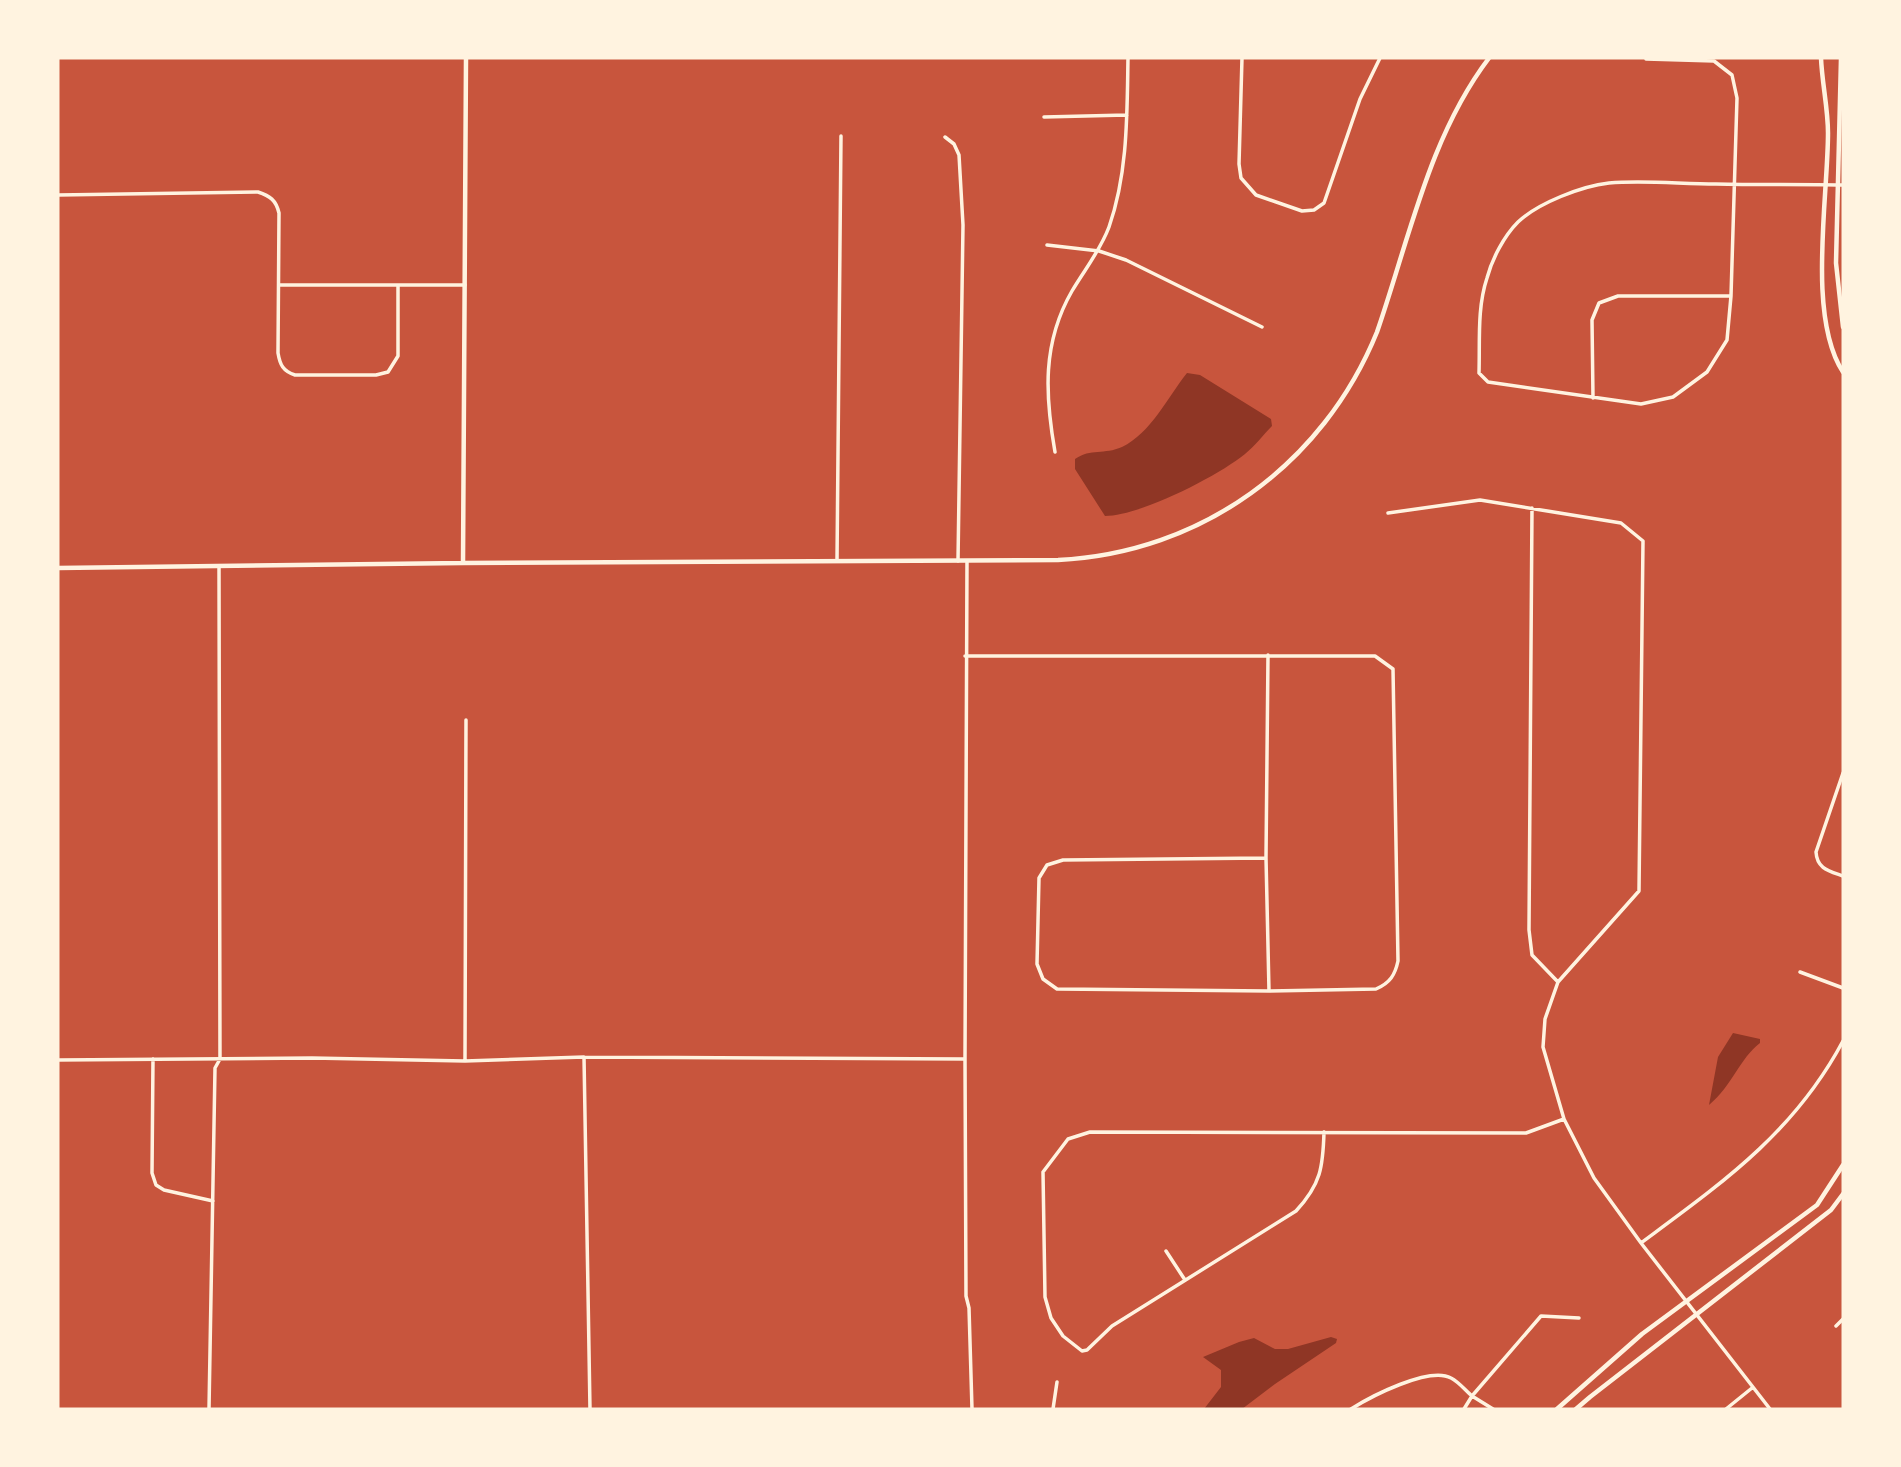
<svg xmlns="http://www.w3.org/2000/svg" width="1901" height="1467" font-family="'Alegreya Sans',sans-serif">
  <style>
    .water { fill: #8f3625 }
    .lines { fill: none; stroke-linecap: round; stroke-linejoin: round }
    .minor { stroke: #fff3e0; stroke-width: 3.5 }
    .tertiary { stroke: #fff3e0; stroke-width: 4.5 }
  </style>
  <rect width="100%" height="100%" fill="#c8553d"/>
  <path class="water" d="M 1187,373 L 1200,375 L 1271,419 L 1272,426 C 1263,435 1255,446 1245,454 C 1218,476 1140,516 1105,516 L 1075,469 L 1075,459 C 1091,448 1104,455 1122,447 C 1151,433 1167,398 1187,373 Z
    M 1733,1033 L 1760,1039 L 1760,1043 C 1740,1058 1732,1086 1709,1105 L 1718,1057 Z
    M 1331,1337 L 1337,1339 L 1336,1343 L 1275,1384 L 1242,1409 L 1204,1409 L 1221,1387 L 1221,1370 L 1203,1357 L 1239,1342 L 1254,1338 L 1275,1349 L 1288,1349 Z"/>
  <g class="lines">
    <path class="minor" d="M 1242,58 L 1239,164 L 1241,178 L 1256,195 L 1302,211 L 1314,210 L 1324,203 L 1360,99 L 1380,58
      M 1646,59 L 1714,61 L 1732,75 L 1737,98 L 1731,296 L 1727,340 L 1707,372 L 1673,397 L 1641,404 L 1488,382 L 1479,373 C 1480,341 1477,308 1487,278 C 1492,259 1504,236 1518,222 C 1538,203 1582,186 1609,183 C 1644,180 1681,184 1716,184 C 1758,185 1801,184 1843,185
      M 1044,117 L 1127,115
      M 945,137 L 954,144 L 959,155 L 963,225 L 958,561
      M 58,195 L 258,192 C 270,196 276,200 279,213 L 278,353 C 280,365 283,371 295,375 L 376,375 L 388,372 L 398,356 L 398,285
      M 1047,245 L 1099,251 L 1126,260 L 1262,327
      M 279,285 L 465,285
      M 1593,398 L 1592,320 L 1599,303 L 1618,296 L 1731,296
      M 1055,452 C 1045,395 1042,343 1072,291 C 1085,269 1100,251 1109,227 C 1128,173 1127,114 1128,58
      M 1532,508 L 1529,930 L 1532,955 L 1558,982
      M 1388,513 L 1480,500 L 1621,523 L 1643,541 L 1639,891 L 1558,982 L 1545,1019 L 1543,1047 L 1564,1119 L 1594,1178 L 1641,1243 L 1770,1409
      M 837,561 L 841,136
      M 967,561 L 965,1059 L 966,1296 L 969,1308 L 972,1409
      M 1268,655 L 1266,858 L 1269,991
      M 965,656 L 1375,656 L 1393,669 L 1398,961 C 1395,975 1390,983 1376,989 L 1269,991 L 1057,989 L 1043,979 L 1037,964 L 1039,878 L 1047,865 L 1063,860 L 1266,858
      M 1843,773 L 1816,852 C 1817,869 1829,871 1843,876
      M 1800,972 L 1843,988
      M 584,1057 L 590,1409
      M 153,1059 L 152,1173 L 156,1185 L 164,1190 L 213,1201
      M 58,1060 L 312,1058 L 465,1061 L 584,1057 L 965,1059
      M 465,1061 L 466,720
      M 1324,1132 C 1323,1167 1321,1184 1296,1211 L 1112,1326 L 1087,1350 L 1082,1351 L 1063,1336 L 1051,1318 L 1045,1297 L 1043,1172 L 1068,1139 L 1090,1132 L 1526,1133 L 1564,1119
      M 1641,1243 C 1722,1183 1794,1133 1843,1041
      M 1166,1251 L 1185,1280
      M 1836,1326 L 1843,1319
      M 209,1409 L 215,1068 L 220,1059 L 219,566
      M 1053,1409 L 1057,1382
      M 1351,1409 C 1370,1397 1429,1366 1451,1378 C 1459,1382 1466,1391 1472,1396 L 1464,1409
      M 1493,1409 L 1472,1396 L 1541,1316 L 1579,1318
      M 1726,1409 L 1752,1388"/>
    <path class="tertiary" d="M 1821,58 C 1822,83 1828,108 1828,133 C 1828,198 1807,317 1843,372
      M 1841,58 L 1836,263 L 1843,327
      M 463,563 L 466,58
      M 58,568 L 463,563 L 1058,560 C 1201,553 1323,465 1377,332 C 1409,240 1429,137 1489,58
      M 1557,1409 L 1642,1334 L 1817,1205 L 1843,1165
      M 1576,1409 L 1590,1397 L 1831,1210 L 1843,1194"/>
  </g>
  <rect width="1901" height="1467" fill="none" stroke="#fff3e0" stroke-width="119"/>
</svg>
